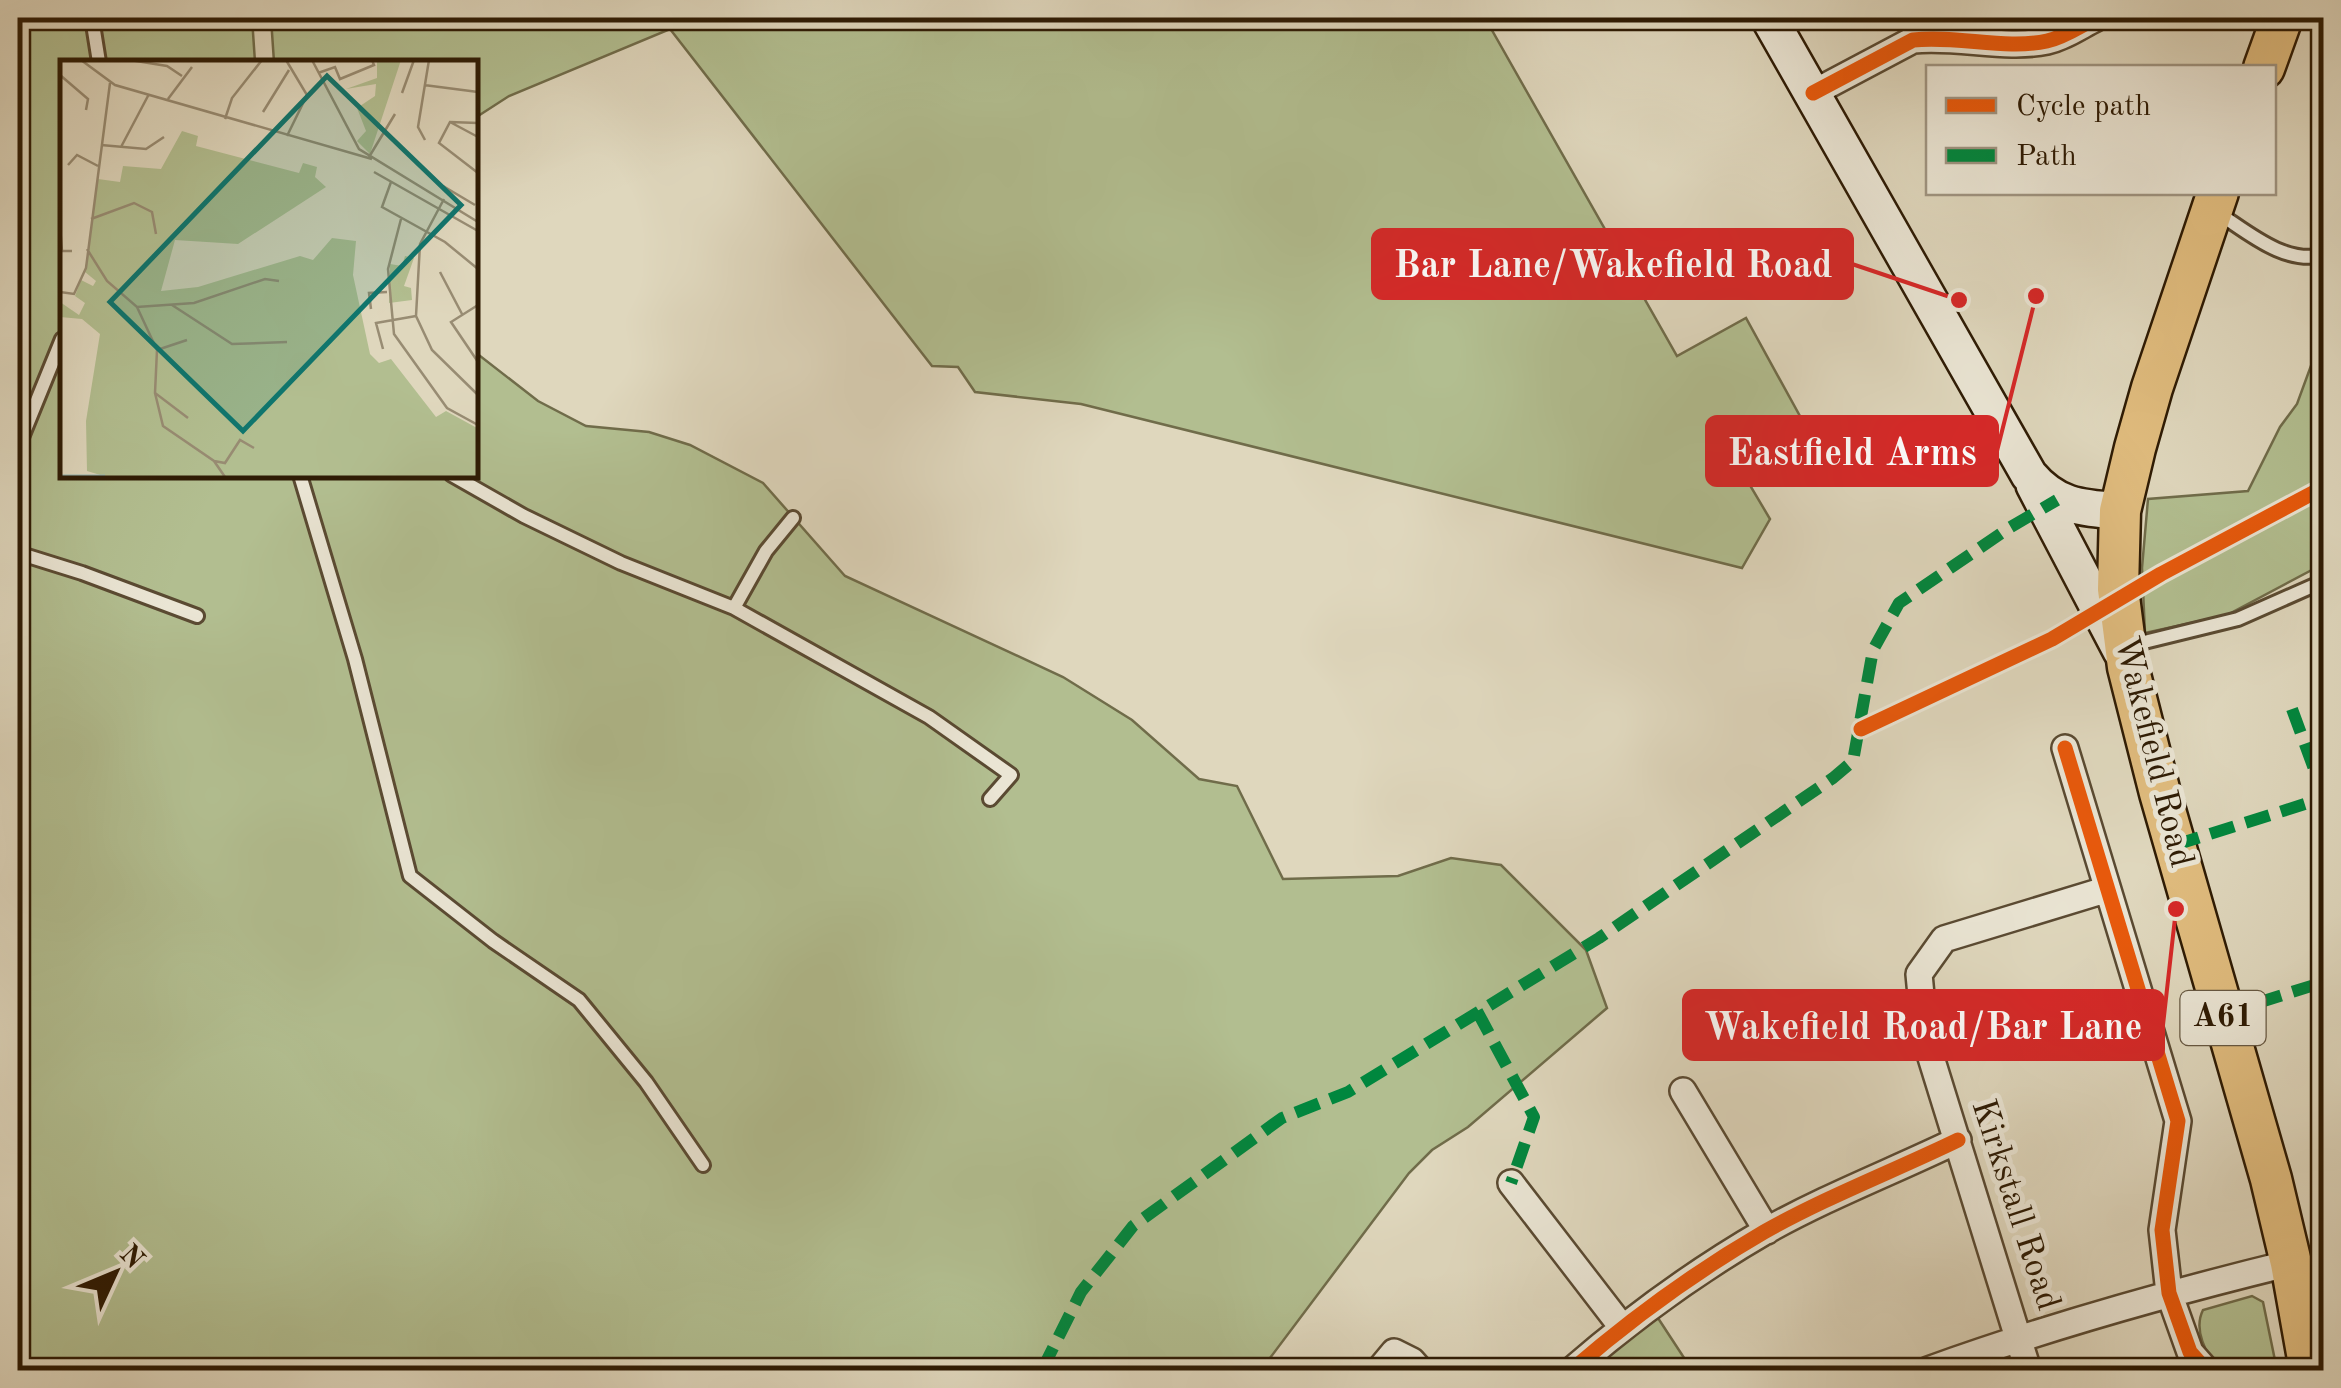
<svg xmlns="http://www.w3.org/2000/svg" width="2341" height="1388" font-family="'Old Standard TT',serif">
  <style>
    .green { fill: #b2be90; stroke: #706c4a; stroke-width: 2.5 }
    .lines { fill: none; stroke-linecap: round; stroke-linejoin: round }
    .lane-casing { stroke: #5a4a32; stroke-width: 18 }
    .street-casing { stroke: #5a4a32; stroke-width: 30 }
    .secondary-casing { stroke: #2e1b04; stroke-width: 40 }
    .primary-casing { stroke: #2e1b04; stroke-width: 45 }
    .lane { stroke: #eae5d4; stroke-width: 12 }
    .street { stroke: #eae5d4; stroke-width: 25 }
    .secondary { stroke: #eae5d4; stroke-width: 35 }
    .primary { stroke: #e0bc7e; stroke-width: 40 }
    .quiet { stroke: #00873e; stroke-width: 12; stroke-dasharray: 25 12; stroke-linecap: butt }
    .cycleway-casing { stroke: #eae5d4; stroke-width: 21 }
    .cycleway { stroke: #e8590c; stroke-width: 15 }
    .labels { text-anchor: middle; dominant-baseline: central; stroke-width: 10; stroke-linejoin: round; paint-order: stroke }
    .shield { fill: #eae5d4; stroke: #665842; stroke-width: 2.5 }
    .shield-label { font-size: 32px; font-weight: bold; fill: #2e1b04 }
    .street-label { font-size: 35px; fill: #2e1b04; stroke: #eae5d4 }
    .inset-river { fill: none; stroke: #94b8b6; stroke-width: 5 }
    .inset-road { fill: none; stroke: #988c73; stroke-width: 2.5 }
    .view { fill: #0f766e; fill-opacity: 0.15; stroke: #0f766e; stroke-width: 5 }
    .inset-edge { fill: none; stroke: #2e1b04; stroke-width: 5 }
    .leader { fill: none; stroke: #d62828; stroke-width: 4 }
    .callout-dot { fill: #d62828; stroke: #eae5d4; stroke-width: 4 }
    .callout { fill: #d62828; stroke: #d62828; stroke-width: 4 }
    .callout-label { font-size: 38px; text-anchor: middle; font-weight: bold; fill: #fff }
  </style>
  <rect width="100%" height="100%" fill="#dfd7bd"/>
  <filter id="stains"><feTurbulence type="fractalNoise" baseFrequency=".002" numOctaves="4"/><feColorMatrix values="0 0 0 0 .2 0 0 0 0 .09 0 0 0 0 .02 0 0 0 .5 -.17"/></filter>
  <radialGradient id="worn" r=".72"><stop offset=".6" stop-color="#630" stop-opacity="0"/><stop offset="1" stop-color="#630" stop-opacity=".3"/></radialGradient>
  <path class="green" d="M 18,18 L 252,18 L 255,62 L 62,62 L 62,475 L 475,475 L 475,352 L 538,401 L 586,426 L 649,432 L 690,445 L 763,483 L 845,576 L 1063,677 L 1132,720 L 1199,779 L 1237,786 L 1283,879 L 1398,876 L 1451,858 L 1501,865 L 1586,950 L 1607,1008 L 1468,1127 L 1432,1150 L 1409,1173 L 1261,1370 L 18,1370 Z
    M 271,18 L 1485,18 L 1677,356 L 1746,318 L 1801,418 L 1732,455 L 1770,519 L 1742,568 L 1081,404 L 975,392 L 958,367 L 932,366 L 670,29 L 509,96 L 475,118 L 475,62 L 274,62 Z
    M 2323,333 L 2323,564 L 2227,615 L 2145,633 L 2142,568 L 2148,499 L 2248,491 L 2280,427 L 2297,404 Z
    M 2252,1296 L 2263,1302 L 2277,1370 L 2219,1370 C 2206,1354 2193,1330 2203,1310 Z
    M 1656,1315 L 1692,1370 L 1587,1370 Z"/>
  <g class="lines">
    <g class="lane-casing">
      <path id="lane" d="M 92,18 L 99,62
        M 2218,213 C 2249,233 2285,265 2324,255
        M 18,447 L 62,339
        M 300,475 L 355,659 L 410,876 L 493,941 L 579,1000 L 646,1082 L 703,1165
        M 452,475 L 524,516 L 621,563 L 734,608 L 929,717 L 1011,775 L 990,799
        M 18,553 L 82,573 L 197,616
        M 734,608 L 766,551 L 793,518
        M 2132,645 L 2238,619 L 2324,581"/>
    </g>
    <g class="street-casing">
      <path id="street" d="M 1813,93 L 1913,40 C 1956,35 2006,50 2047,41 C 2065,37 2080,26 2096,18
        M 2065,748 L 2178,1121 L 2162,1230 L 2169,1293 L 2190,1352 L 2206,1370
        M 1683,1091 L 1767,1231
        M 1511,1183 L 1622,1327
        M 1379,1370 L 1394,1352 L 1412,1361 L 1420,1370
        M 1572,1370 C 1632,1318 1695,1272 1764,1232 C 1826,1197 1894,1171 1958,1140
        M 1928,1370 C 2047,1327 2168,1293 2291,1263
        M 2028,1370 L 1925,1038 L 1919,974 L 1944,939 L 2105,890"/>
    </g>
    <g class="secondary-casing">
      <path id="secondary" d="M 1769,18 L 2029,475 C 2056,507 2081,508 2120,511
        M 2034,485 L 2121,651"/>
    </g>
    <g class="primary-casing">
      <path id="primary" d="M 2264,68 L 2282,18
        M 2218,192 L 2152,388 L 2135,448 L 2120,511 L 2118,589 L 2128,667 L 2160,793 L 2271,1179 L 2291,1263 L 2310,1370"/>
    </g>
    <use href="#lane" class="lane"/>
    <use href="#street" class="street"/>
    <use href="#secondary" class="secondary"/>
    <use href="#primary" class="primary"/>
    <path class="quiet" d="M 2292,709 L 2324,796
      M 2175,845 L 2324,798
      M 2324,866 L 2324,871
      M 2324,913 L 2320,921 L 2324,932
      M 1477,1011 L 1534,1117 L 1511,1183
      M 2222,1014 L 2324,982
      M 1042,1370 L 1081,1292 L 1133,1226 L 1282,1118 L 1348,1092 L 1599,938 L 1833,778 L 1853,761 L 1873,650 L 1899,603 L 2009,528 L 2057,500"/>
    <g class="cycleway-casing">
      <path id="cycleway" d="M 1813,93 L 1913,40 C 1956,35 2006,50 2047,41 C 2065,37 2080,26 2096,18
        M 1861,729 L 2052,639 L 2161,574 L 2324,487
        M 2065,748 L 2178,1121 L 2162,1230 L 2169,1293 L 2190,1352 L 2206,1370
        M 1572,1370 C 1632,1318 1695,1272 1764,1232 C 1826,1197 1894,1171 1958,1140"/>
    </g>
    <use href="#cycleway" class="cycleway"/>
  </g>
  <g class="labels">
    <rect class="shield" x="2180.5" y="991" width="85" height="54" rx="8"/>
    <g class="shield-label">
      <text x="2223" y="1018">A61</text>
    </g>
    <g class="street-label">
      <text transform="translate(2153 752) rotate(76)">Wakefield Road</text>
      <text transform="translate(2015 1205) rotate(72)">Kirkstall Road</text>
    </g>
  </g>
  <g transform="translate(60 60)">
    <rect width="418" height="418" fill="#dfd7bd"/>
    <path d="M 317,0 L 341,0 L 310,94 L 297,81 L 306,71 L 297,48 L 315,36 L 316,24 L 286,29 L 317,18 ZM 122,71 L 138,76 L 136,86 L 239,113 L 243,103 L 257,107 L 255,117 L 266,127 L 178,184 L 115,180 L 101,231 L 138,227 L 240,196 L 253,200 L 272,178 L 296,181 L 293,215 L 310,294 L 319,303 L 331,299 L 376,357 L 386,351 L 417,368 L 417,417 L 47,417 L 27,411 L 26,361 L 40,274 L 22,259 L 0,257 L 0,242 L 19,255 L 25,243 L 15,236 L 21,220 L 33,226 L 36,221 L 25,212 L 38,119 L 60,122 L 63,106 L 101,109 ZM 345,196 L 354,198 L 344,226 L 351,228 L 352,240 L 329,243 L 330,204 L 342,206 Z" fill="#b2be90"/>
    <path class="inset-river" d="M 0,417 L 45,417"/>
    <path class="inset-road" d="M 21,0 L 55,25 L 312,99M 70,0 L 107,6 L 122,16M 226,0 L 247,35 L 227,76M 252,0 L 299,89 L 418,162M 258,13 L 275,7 L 280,19 L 314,5 L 312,0M 0,15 L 28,39 L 26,50M 364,25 L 418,32M 342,33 L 354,0M 108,39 L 132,7M 203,52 L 229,10M 165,59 L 172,38 L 202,0M 390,62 L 418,77M 418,63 L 390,62 L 379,83 L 418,113M 365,80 L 358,67 L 369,0M 41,85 L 86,89 L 104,77M 61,87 L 89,34M 309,97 L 335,54M 8,105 L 17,95 L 38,106M 314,112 L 418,171M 331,122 L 322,147 L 385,182 L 418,209M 383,126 L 415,145M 384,139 L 360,184 L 356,256 L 372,290 L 418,335M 31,159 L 74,143 L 92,152 L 96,174M 341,159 L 328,209 L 334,274 L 387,348 L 418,365M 0,166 L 2,191 L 12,191M 27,189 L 47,221 L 77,247 L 134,243 L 205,219 L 219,221M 380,212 L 402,254M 0,232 L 14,234 L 26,208 L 50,23M 112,245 L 172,284 L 227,282M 418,245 L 391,262 L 418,302M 77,247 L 97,290 L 95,333 L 128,358M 311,249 L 309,233 L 327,232M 323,289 L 316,263 L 356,256M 97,290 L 127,280M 95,333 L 103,366 L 154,401 L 165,417M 154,401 L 165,403 L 180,380 L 194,388"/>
    <path class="view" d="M 267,16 L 401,145 L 183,371 L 50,242 Z"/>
    <rect width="418" height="418" class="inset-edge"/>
  </g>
  <path class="leader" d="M1959 300L1852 264M2036 296L1997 451M2176 909L2163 1025"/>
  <g class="callout-dot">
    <circle cx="1959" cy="300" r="10"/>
    <circle cx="2036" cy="296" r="10"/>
    <circle cx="2176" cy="909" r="10"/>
  </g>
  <g class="callout">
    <rect x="1373" y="230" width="479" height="68" rx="10"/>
    <rect x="1707" y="417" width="290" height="68" rx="10"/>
    <rect x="1684" y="991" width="479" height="68" rx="10"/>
  </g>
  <g class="callout-label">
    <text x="1613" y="277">Bar Lane/Wakefield Road</text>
    <text x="1852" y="465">Eastfield Arms</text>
    <text x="1923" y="1039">Wakefield Road/Bar Lane</text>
  </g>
  <rect width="2341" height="1388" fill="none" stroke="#dfd7bd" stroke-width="60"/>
  <rect x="20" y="20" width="2301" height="1348" fill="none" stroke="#2e1b04" stroke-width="5"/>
  <rect x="30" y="30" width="2281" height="1328" fill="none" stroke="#2e1b04" stroke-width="2.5"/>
  <rect x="1926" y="65" width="350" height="130" fill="#eae5d4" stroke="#9f9481" stroke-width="2.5"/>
  <rect x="1946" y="98" width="50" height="15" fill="#e8590c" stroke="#9f9481" stroke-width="2.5"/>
  <text x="2016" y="115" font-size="30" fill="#2e1b04">Cycle path</text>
  <rect x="1946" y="148" width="50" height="15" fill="#00873e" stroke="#9f9481" stroke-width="2.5"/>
  <text x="2016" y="165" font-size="30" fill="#2e1b04">Path</text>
  <g transform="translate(115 1273) rotate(46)" stroke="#eae5d4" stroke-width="8" paint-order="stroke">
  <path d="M0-8L18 38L0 25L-18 38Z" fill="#2e1b04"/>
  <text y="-15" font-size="28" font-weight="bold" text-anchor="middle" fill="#2e1b04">N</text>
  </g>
  <rect width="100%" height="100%" filter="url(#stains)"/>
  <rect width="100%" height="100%" fill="url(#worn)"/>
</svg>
